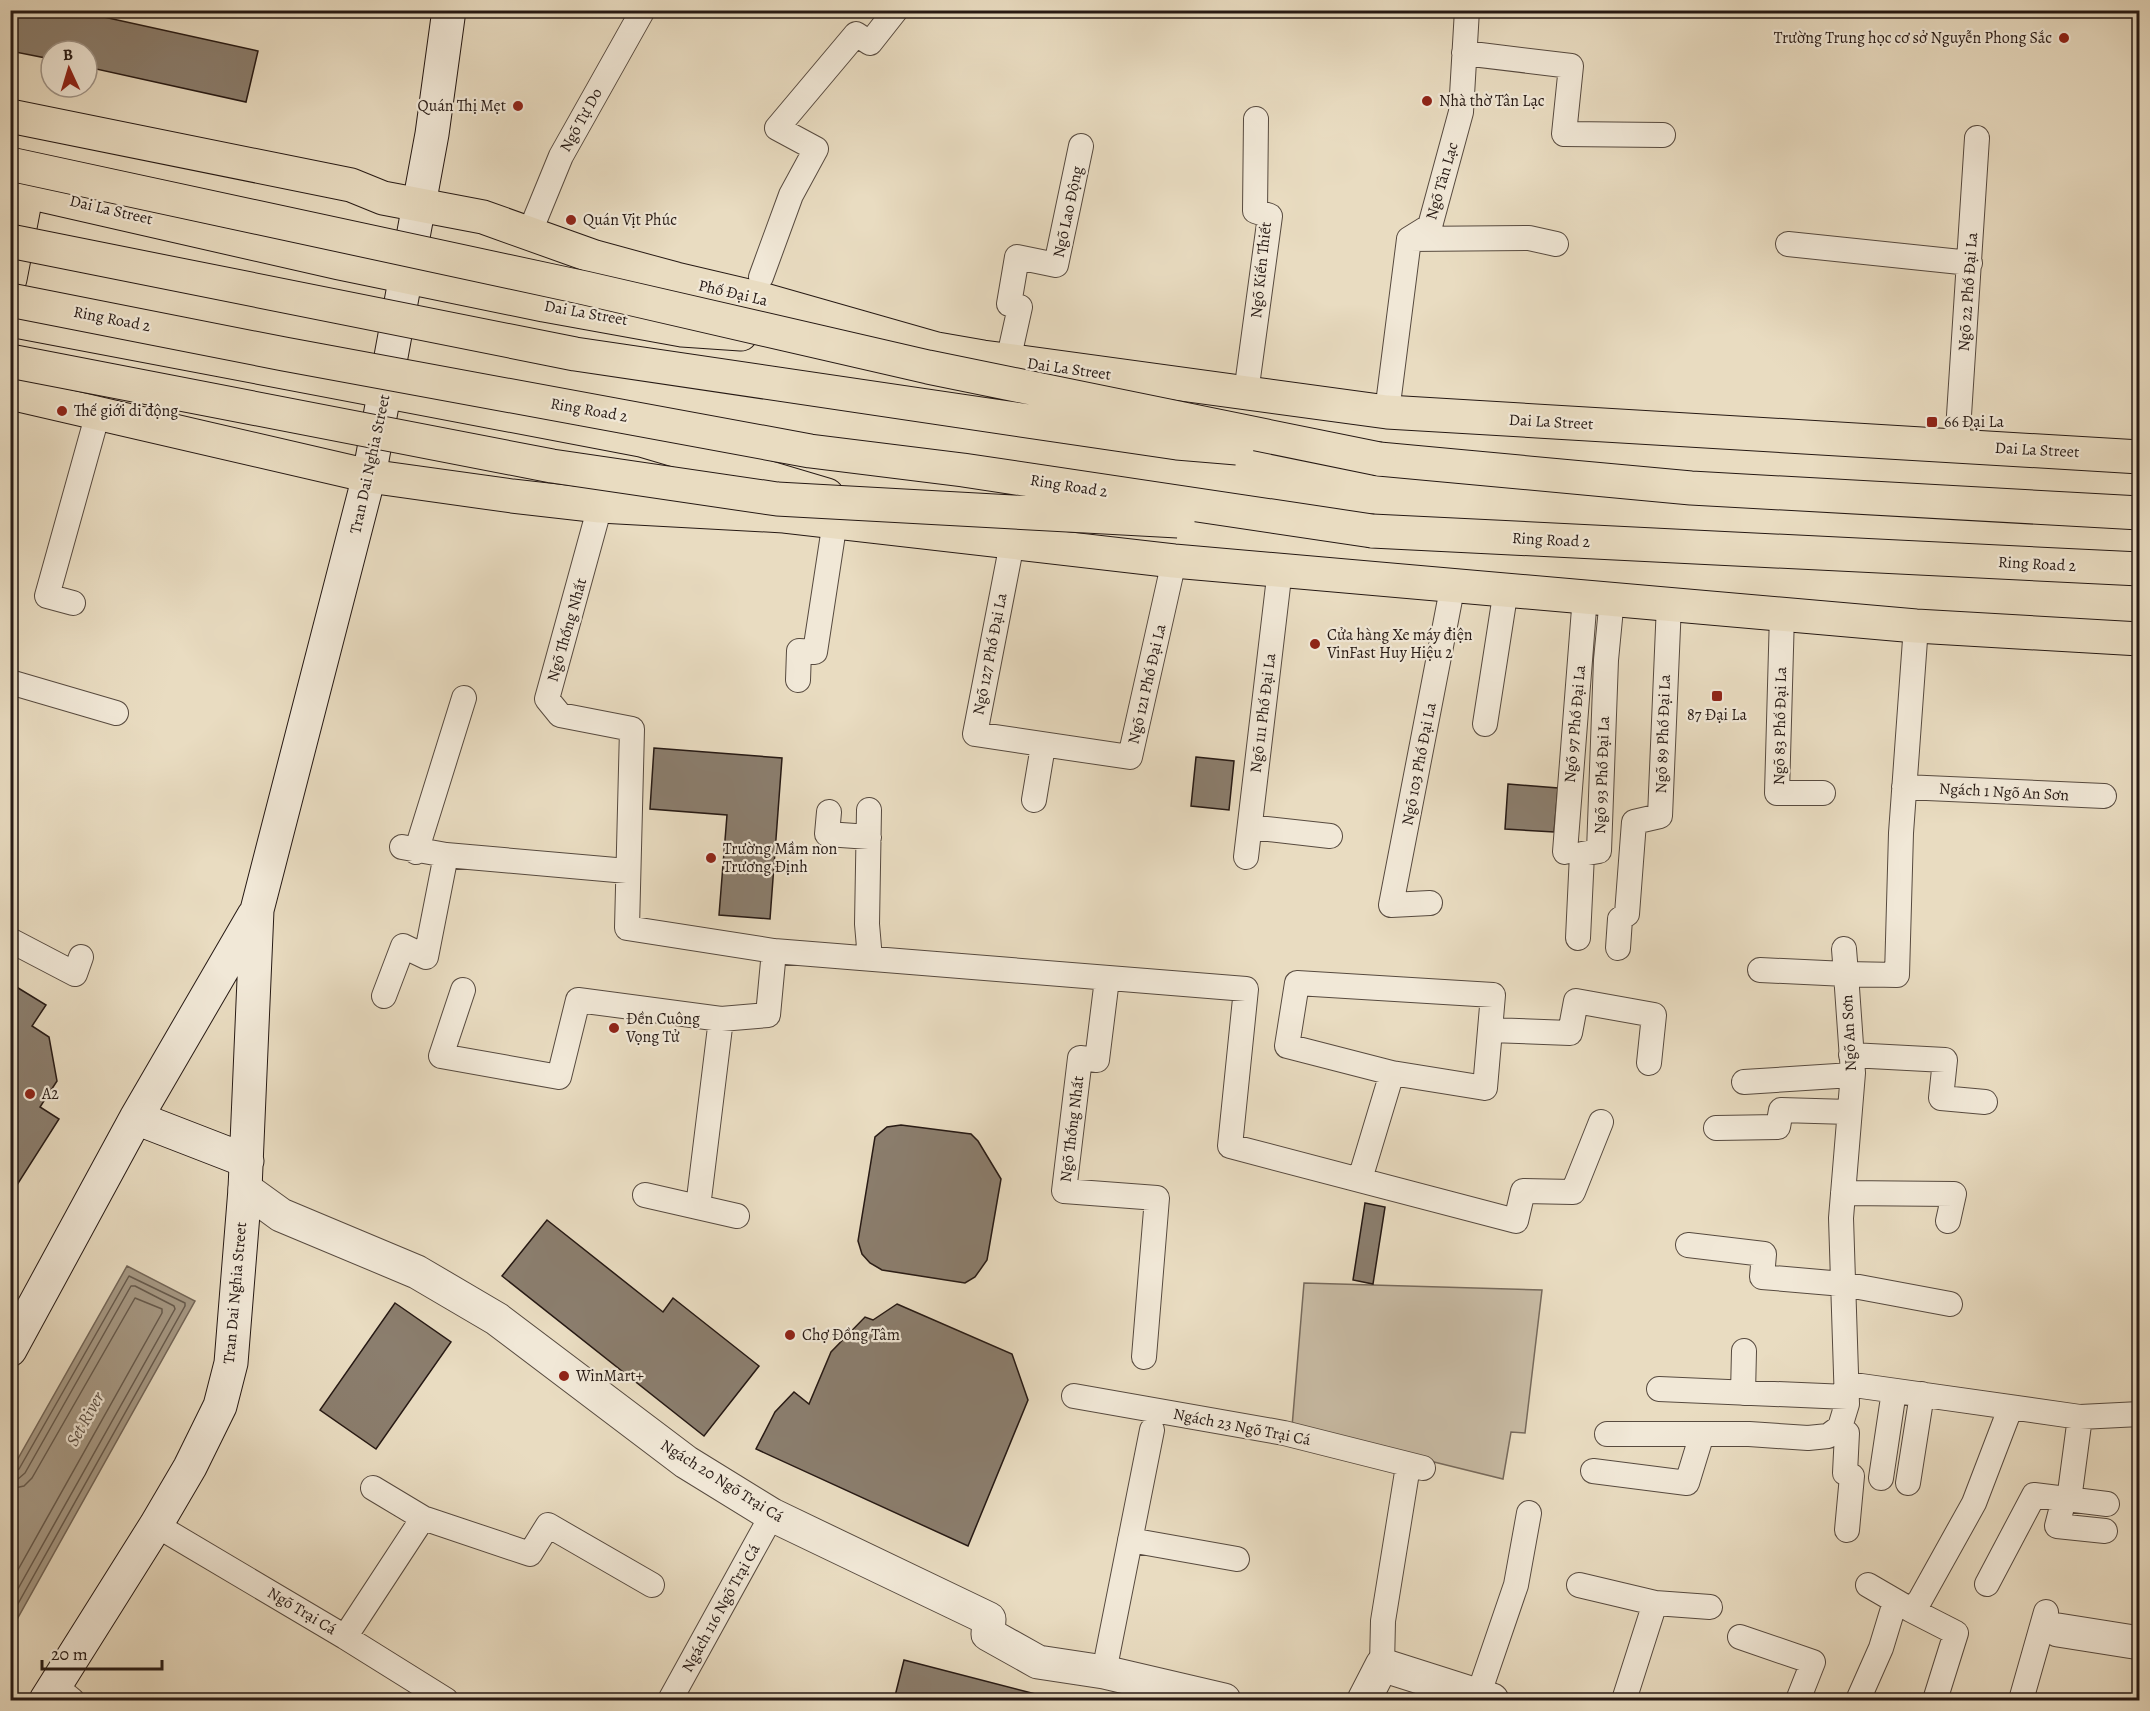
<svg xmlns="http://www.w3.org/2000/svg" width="2150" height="1711" font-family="Alegreya,serif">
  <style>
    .green { fill: #c8bba4; stroke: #776a5c; stroke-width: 1.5 }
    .water { fill: #a79a86; stroke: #736658; stroke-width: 1.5 }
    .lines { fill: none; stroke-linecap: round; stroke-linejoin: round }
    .shore { stroke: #665a4d; stroke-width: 1.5 }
    .building { fill: #8b7e6e; stroke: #261914; stroke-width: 1.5 }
    .lane-casing { stroke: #574a3f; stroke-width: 26 }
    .street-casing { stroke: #574a3f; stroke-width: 35 }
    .secondary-casing { stroke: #261914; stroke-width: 35 }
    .primary-casing { stroke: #261914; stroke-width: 35 }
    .highway-casing { stroke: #261914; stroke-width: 35 }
    .lane { stroke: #f1e8d7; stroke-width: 24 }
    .street { stroke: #f1e8d7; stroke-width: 33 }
    .secondary { stroke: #f1e8d7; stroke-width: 33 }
    .primary { stroke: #e9dcc1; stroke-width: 33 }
    .highway { stroke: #e9dcc1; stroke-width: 33 }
    .highway-bridge-casing { stroke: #261914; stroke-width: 35; stroke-linecap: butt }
    .highway-bridge { stroke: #e9dcc1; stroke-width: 33 }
    .poi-dot { fill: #8f2418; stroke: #f1e8d7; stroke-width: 2 }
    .labels { text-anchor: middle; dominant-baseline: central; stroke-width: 4.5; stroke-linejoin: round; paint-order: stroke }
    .poi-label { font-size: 16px; fill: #261914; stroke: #f1e8d7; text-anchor: start }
    .street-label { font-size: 16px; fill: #261914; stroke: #f1e8d7 }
    .water-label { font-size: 18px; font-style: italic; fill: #5a4d42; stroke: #f1e8d7 }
  </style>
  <rect width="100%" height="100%" fill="#e9dcc1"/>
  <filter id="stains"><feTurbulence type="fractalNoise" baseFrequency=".00333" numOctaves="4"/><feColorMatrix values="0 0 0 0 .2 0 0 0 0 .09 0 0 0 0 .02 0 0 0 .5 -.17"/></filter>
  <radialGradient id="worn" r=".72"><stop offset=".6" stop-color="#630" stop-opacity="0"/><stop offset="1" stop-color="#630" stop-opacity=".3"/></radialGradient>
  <path class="green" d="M 1304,1283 L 1542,1290 L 1525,1433 L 1511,1432 L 1503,1479 L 1292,1427 Z"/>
  <path class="water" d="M 127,1266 L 195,1301 L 11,1630 L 11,1471 Z"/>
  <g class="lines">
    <path class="shore" d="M 10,1473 L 19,1469 L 129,1276 L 185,1303 L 185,1306 L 10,1618
      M 10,1480 L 18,1479 L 25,1473 L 131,1286 L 135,1286 L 174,1306 L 175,1309 L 10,1603
      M 10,1489 L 24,1486 L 32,1478 L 135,1298 L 162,1309 L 162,1313 L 10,1584"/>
  </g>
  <path class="building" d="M 10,10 L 72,10 L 258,51 L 246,102 L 87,67 L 87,51 L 51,51 L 51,59 L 10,51 Z
    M 654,748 L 782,758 L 770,919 L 719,915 L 727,815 L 650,809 Z
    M 1196,757 L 1234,761 L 1229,810 L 1191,806 Z
    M 1508,784 L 1558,788 L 1554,832 L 1505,829 Z
    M 10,983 L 46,1005 L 32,1026 L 49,1037 L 57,1081 L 40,1107 L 59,1119 L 10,1196 Z
    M 901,1125 L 971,1134 L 978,1141 L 1001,1179 L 987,1260 L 975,1277 L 965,1283 L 882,1270 L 870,1263 L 862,1254 L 858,1241 L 875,1137 L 887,1127 Z
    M 1365,1203 L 1385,1207 L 1373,1284 L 1353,1280 Z
    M 547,1220 L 663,1312 L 673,1298 L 759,1366 L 704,1436 L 502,1276 Z
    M 395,1303 L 451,1342 L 376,1449 L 320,1410 Z
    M 897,1304 L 1012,1354 L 1028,1400 L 968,1546 L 756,1449 L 775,1412 L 794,1392 L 809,1404 L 831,1352 L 865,1317 L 873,1320 Z
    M 904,1660 L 1059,1700 L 894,1700 Z"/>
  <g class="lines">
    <g class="lane-casing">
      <path id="lane" d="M 1464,53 L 1571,66 L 1564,134 L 1663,135
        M 529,234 L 561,156 L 643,10
        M 1409,239 L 1529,238 L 1556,244
        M 1788,244 L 1970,263
        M 761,277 L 791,195 L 816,149 L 777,128 L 856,34 L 870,43 L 896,10
        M 1008,361 L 1020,307 L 1009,304 L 1017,257 L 1056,265 L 1081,146
        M 1246,393 L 1270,216 L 1255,211 L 1256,119
        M 1387,412 L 1409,239 L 1430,226 L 1461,112 L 1467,10
        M 1957,446 L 1977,138
        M 600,506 L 547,699 L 560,715 L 632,729 L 627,928 L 774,951 L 1246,989 L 1230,1146 L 1516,1221 L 1523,1191 L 1573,1192 L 1601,1122
        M 1012,543 L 975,734 L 1130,757 L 1174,561
        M 73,603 L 47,596 L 98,413
        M 1782,614 L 1777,793 L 1823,793
        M 798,680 L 799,651 L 815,652 L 835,521
        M 10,682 L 116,713
        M 1485,724 L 1506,589
        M 1904,787 L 2104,796
        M 1034,800 L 1043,746
        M 869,810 L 867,924 L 870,959
        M 829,812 L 827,834 L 869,837
        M 1250,827 L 1330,836
        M 402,847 L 446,855 L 627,871
        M 416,852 L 464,698
        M 1565,852 L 1585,596
        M 1246,857 L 1280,569
        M 1430,903 L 1391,905 L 1453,584
        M 1578,938 L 1582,854 L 1599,851 L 1606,660 L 1612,598
        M 10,940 L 75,974 L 81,957
        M 1618,948 L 1620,919 L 1627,914 L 1634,822 L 1660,816 L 1669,604
        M 1760,970 L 1846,974 L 1844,949
        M 1107,979 L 1097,1060 L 1080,1058 L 1064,1191 L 1157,1198 L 1144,1357
        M 1297,983 L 1493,995 L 1485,1088 L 1392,1073 L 1287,1046 Z
        M 463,990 L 441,1056 L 559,1077 L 578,1000 L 721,1019 L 768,1015 L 774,951
        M 384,996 L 403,946 L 426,957 L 446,855
        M 1490,1030 L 1570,1033 L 1576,1001 L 1654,1015 L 1649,1063
        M 1851,1055 L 1945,1060 L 1941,1098 L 1985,1102
        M 1744,1082 L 1852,1075
        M 1716,1128 L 1778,1127 L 1781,1110 L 1849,1112
        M 1360,1179 L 1392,1073
        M 1843,1193 L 1954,1194 L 1948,1221
        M 645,1195 L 737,1216
        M 698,1207 L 721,1019
        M 1688,1245 L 1764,1254 L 1762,1277 L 1843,1284 L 1950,1304
        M 1847,1384 L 2080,1417 L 2140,1414
        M 1659,1389 L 1847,1397
        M 1743,1393 L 1744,1351
        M 1074,1396 L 1284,1433 L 1423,1468
        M 1840,1427 L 1847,1433 L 1845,1473 L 1852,1476 L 1847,1530
        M 1607,1434 L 1749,1434 L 1808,1438 L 1828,1436 L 1840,1427 L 1847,1404 L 1841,1218 L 1853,1073 L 1846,974 L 1897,975 L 1901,833 L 1916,626
        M 1593,1471 L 1687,1483 L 1702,1434
        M 1881,1478 L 1894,1391
        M 1908,1483 L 1922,1394
        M 373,1488 L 423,1518 L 530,1554 L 548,1525 L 652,1585
        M 2064,1499 L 2057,1526 L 2105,1531
        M 2069,1500 L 2080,1417
        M 156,1525 L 345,1637 L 446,1700
        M 1130,1540 L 1237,1559
        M 1987,1584 L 2034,1495 L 2107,1504
        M 1579,1585 L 1655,1603 L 1710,1607
        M 1868,1585 L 1911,1610 L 1920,1600 L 1974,1503 L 2010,1409
        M 1911,1610 L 1956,1633 L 1935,1700
        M 345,1637 L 423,1518
        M 1740,1637 L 1813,1662 L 1798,1700
        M 1382,1665 L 1383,1621 L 1408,1466
        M 1104,1672 L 1152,1430
        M 54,1685 L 72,1700
        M 1478,1696 L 1516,1585 L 1529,1513
        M 670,1700 L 772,1515
        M 1624,1700 L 1655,1603
        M 1858,1700 L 1881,1648 L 1895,1602
        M 2021,1700 L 2046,1612"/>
    </g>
    <g class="street-casing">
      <path id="street" d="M 245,1189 L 281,1215 L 417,1272 L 497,1319 L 686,1462 L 772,1515 L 989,1619 L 988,1634 L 1038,1662 L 1104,1672 L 1224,1700
        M 2058,1630 L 2140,1643
        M 1364,1700 L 1382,1665 L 1492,1700"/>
    </g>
    <g class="secondary-casing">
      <path id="secondary" d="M 136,1118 L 247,1161
        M 10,1350 L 136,1118 L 254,915
        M 46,1700 L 156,1525 L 190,1467 L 220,1406 L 231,1363 L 245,1189 L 257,910 L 369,476 L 432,134 L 449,10"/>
    </g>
    <g class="primary-casing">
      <path id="primary" d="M 10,116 L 351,185 L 383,198 L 483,217 L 595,257 L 676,279 L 765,300 L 937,349 L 983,357 L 1387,412 L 2140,457
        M 10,188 L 339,263 L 544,305 L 682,330 L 741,334
        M 10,279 L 27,191
        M 10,320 L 641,440 L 827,495
        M 10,393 L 369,476 L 512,496 L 600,506 L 784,516 L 1174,561 L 1916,626 L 2140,639"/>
    </g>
    <g class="highway-casing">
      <path id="highway" d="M 1379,459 L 1691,488 L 2140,513
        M 1372,531 L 2140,569"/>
    </g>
    <use href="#lane" class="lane"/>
    <use href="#street" class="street"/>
    <use href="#secondary" class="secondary"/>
    <use href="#primary" class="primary"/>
    <use href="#highway" class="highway"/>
    <g class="highway-bridge-casing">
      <path id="highway-bridge" d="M 10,164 L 585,288 L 928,367 L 1379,459
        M 10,241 L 575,354 L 1177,443 L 1237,448
        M 10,300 L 284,354 L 810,451 L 963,470 L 1372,531
        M 10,361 L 552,466 L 777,499 L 1178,521"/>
    </g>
    <use href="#highway-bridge" class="highway-bridge"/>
  </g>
  <g class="poi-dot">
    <circle cx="2064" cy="38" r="6"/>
    <circle cx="1427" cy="101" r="6"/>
    <circle cx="518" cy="106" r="6"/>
    <circle cx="571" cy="220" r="6"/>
    <circle cx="62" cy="411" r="6"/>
    <rect x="1926" y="416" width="12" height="12" rx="3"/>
    <circle cx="1315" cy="644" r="6"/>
    <rect x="1711" y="690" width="12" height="12" rx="3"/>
    <circle cx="711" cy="858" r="6"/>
    <circle cx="614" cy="1028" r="6"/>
    <circle cx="30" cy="1094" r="6"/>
    <circle cx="790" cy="1335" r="6"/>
    <circle cx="564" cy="1376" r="6"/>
  </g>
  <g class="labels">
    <g class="poi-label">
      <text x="2052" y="38" text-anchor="end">Trường Trung học cơ sở Nguyễn Phong Sắc</text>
      <text x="1439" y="101">Nhà thờ Tân Lạc</text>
      <text x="506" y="106" text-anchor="end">Quán Thị Mẹt</text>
      <text x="583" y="220">Quán Vịt Phúc</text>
      <text x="74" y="411">Thế giới di động</text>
      <text x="1944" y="422">66 Đại La</text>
      <text x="1327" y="635">Cửa hàng Xe máy điện<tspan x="1327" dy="18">VinFast Huy Hiệu 2</tspan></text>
      <text x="1717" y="715" text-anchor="middle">87 Đại La</text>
      <text x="723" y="849">Trường Mầm non<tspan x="723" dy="18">Trương Định</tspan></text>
      <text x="626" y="1019">Đền Cuông<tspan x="626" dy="18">Vọng Tử</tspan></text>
      <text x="42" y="1094">A2</text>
      <text x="802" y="1335">Chợ Đồng Tâm</text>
      <text x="576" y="1376">WinMart+</text>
    </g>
    <g class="street-label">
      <text transform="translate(581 120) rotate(-61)">Ngõ Tự Do</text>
      <text transform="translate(1442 181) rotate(-74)">Ngõ Tân Lạc</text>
      <text transform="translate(111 210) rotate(13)">Dai La Street</text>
      <text transform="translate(1068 212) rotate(-78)">Ngõ Lao Động</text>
      <text transform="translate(1261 270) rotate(-84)">Ngõ Kiến Thiết</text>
      <text transform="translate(1968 292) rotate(-86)">Ngõ 22 Phố Đại La</text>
      <text transform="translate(733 293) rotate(13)">Phố Đại La</text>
      <text transform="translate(586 313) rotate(10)">Dai La Street</text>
      <text transform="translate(112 319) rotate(11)">Ring Road 2</text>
      <text transform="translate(1069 369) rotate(8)">Dai La Street</text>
      <text transform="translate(589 410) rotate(10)">Ring Road 2</text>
      <text transform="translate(1551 422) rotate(3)">Dai La Street</text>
      <text transform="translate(2037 450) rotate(3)">Dai La Street</text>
      <text transform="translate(370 464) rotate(-78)">Tran Dai Nghia Street</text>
      <text transform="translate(1069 486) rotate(9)">Ring Road 2</text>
      <text transform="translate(1551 540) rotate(3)">Ring Road 2</text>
      <text transform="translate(2037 564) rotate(3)">Ring Road 2</text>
      <text transform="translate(567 630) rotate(-74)">Ngõ Thống Nhất</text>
      <text transform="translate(990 654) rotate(-79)">Ngõ 127 Phố Đại La</text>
      <text transform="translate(1147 684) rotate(-77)">Ngõ 121 Phố Đại La</text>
      <text transform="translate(1263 713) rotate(-83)">Ngõ 111 Phố Đại La</text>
      <text transform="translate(1575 724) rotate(-85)">Ngõ 97 Phố Đại La</text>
      <text transform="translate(1780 726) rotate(-89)">Ngõ 83 Phố Đại La</text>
      <text transform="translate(1663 734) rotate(-88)">Ngõ 89 Phố Đại La</text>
      <text transform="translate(1419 764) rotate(-79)">Ngõ 103 Phố Đại La</text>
      <text transform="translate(1602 775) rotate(-88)">Ngõ 93 Phố Đại La</text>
      <text transform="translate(2004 792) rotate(3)">Ngách 1 Ngõ An Sơn</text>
      <text transform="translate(1849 1033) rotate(-93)">Ngõ An Sơn</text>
      <text transform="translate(1072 1129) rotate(-83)">Ngõ Thống Nhất</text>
      <text transform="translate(235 1293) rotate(-85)">Tran Dai Nghia Street</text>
      <text transform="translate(1242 1427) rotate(11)">Ngách 23 Ngõ Trại Cá</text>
      <text transform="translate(722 1481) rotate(32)">Ngách 20 Ngõ Trại Cá</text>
      <text transform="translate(721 1608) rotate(-61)">Ngách 116 Ngõ Trại Cá</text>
      <text transform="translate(302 1611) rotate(31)">Ngõ Trại Cá</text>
    </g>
    <g class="water-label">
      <text transform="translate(85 1419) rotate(-61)">Set River</text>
    </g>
  </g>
  <rect width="2150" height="1711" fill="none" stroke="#e9dcc1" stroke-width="36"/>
  <rect x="12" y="12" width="2126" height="1687" fill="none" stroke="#261914" stroke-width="3"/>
  <rect x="18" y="18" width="2114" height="1675" fill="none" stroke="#261914" stroke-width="1.5"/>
  <g transform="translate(69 69) rotate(356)"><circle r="28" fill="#f1e8d7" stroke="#a09589" stroke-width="1.5"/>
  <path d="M0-4.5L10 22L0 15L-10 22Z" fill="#8f2418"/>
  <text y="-9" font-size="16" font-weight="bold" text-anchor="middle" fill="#261914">B</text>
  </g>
  <path d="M42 1660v9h120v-9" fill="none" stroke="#261914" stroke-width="3"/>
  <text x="51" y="1660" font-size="18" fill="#261914" stroke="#f1e8d7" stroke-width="4.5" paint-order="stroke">20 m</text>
  <rect width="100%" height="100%" filter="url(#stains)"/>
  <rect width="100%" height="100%" fill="url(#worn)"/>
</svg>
